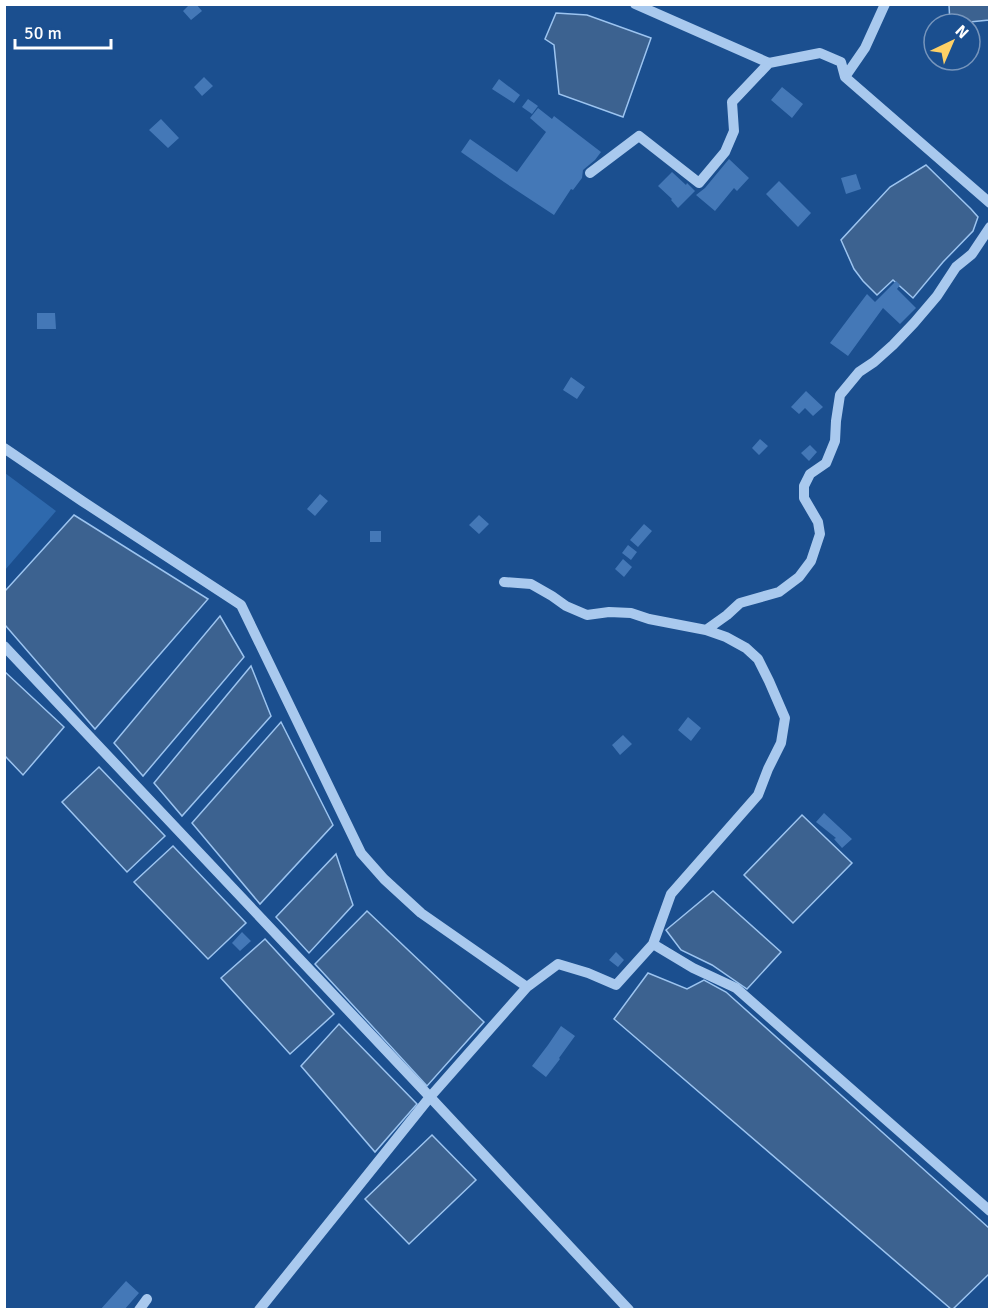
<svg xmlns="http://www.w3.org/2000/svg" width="994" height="1314" font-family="Signika,sans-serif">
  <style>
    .green { fill: #2e69ad }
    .water { fill: #3c6290; stroke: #9cc4f0; stroke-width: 1.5 }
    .building { fill: #4478b7 }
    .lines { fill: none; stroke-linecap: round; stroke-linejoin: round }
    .minor { stroke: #a9c9ee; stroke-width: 10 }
  </style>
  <rect width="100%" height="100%" fill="#1b4f8f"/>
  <path class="green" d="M 5,473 L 56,511 L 5,570 Z"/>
  <path class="water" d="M 949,5 L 989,5 L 989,20 L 950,24 Z
    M 556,13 L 587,15 L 651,38 L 623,117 L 559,94 L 554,45 L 545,39 Z
    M 926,165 L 971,209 L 978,217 L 973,231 L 943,262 L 913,298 L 893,280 L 877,295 L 863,281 L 854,269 L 841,240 L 890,187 Z
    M 74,515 L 208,599 L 95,729 L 5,625 L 5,591 Z
    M 220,616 L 244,657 L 143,776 L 114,743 Z
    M 251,666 L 271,716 L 182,816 L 154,783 Z
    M 4,671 L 64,727 L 23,775 L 5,756 Z
    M 281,722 L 333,825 L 260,904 L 192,823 Z
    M 99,767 L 165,836 L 127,872 L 62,802 Z
    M 802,815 L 852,863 L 793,923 L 744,875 Z
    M 173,846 L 246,923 L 208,959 L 134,882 Z
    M 336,854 L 353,905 L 309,953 L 276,917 Z
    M 713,891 L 781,952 L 747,989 L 712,965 L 681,950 L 666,930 Z
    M 367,911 L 484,1022 L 427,1086 L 315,964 Z
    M 265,939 L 334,1014 L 290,1054 L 221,978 Z
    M 648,973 L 687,989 L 704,980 L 726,992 L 989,1228 L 989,1274 L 953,1309 L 951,1309 L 614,1019 Z
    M 339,1024 L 417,1104 L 375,1152 L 301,1066 Z
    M 432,1135 L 476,1180 L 409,1244 L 365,1199 Z"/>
  <path class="building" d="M 190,4 L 196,4 L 202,11 L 191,20 L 183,11 Z
    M 204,77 L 213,86 L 202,96 L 194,87 Z
    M 499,79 L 520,95 L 514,103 L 492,89 Z
    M 782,87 L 803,104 L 792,118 L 771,100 Z
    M 528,99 L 538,106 L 532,114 L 522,107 Z
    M 538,108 L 552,119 L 554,116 L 601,152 L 595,160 L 583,170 L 582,178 L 573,190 L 571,189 L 554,215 L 504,182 L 461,152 L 470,139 L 517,172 L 546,132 L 530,118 Z
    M 161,119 L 179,138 L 168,148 L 149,130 Z
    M 729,159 L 749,178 L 737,191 L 734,188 L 715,211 L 696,195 L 705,188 Z
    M 672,172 L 686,185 L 687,183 L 695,191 L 678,208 L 671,200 L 672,199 L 658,186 Z
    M 856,174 L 861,189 L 846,194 L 841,178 Z
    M 779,181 L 811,213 L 798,227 L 766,194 Z
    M 896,281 L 900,285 L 897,289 L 916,308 L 900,324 L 883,308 L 848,356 L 830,343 L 867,294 L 875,302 Z
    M 37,313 L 55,313 L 56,329 L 37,329 Z
    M 571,377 L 585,387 L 577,399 L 563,390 Z
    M 806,391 L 823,407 L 813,416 L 805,408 L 799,414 L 791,407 Z
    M 760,439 L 768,446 L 759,455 L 752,448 Z
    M 810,445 L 817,452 L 809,461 L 801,453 Z
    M 320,494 L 328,501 L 315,516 L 307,509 Z
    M 479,515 L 489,524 L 479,534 L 469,525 Z
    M 644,524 L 652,531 L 638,547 L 630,540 Z
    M 370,531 L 381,531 L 381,542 L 370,542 Z
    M 628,545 L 637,552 L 631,560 L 622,553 Z
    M 623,559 L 632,567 L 624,577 L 615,569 Z
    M 688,717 L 701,728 L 691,741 L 678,730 Z
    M 623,735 L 632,744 L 620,755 L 612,745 Z
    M 824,813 L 852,839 L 842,848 L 834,839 L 836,838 L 816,822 Z
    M 242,932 L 251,941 L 240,951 L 232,943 Z
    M 616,952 L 624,960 L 618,967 L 609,960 Z
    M 561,1026 L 575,1036 L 559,1058 L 560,1059 L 546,1077 L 532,1066 L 548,1045 Z
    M 126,1281 L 139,1293 L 124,1310 L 100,1310 Z"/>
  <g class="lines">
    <path class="minor" d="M 635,4 L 769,63 L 820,53 L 841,62 L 845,77 L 990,203
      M 845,77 L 865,48 L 885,4
      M 590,173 L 639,136 L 699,183 L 725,152 L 734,131 L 732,102 L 769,63
      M 990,227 L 972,254 L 956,267 L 937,296 L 914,323 L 893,345 L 874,362 L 859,372 L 840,395 L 836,421 L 835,441 L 826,463 L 810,474 L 804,486 L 804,498 L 818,522 L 820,534 L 811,561 L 799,577 L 779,592 L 740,603 L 727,615 L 706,630 L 726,637 L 746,648 L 758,659 L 769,681 L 785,718 L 781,743 L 768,769 L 758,795 L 671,894 L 653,944 L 693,968 L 736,988 L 990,1211
      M 4,448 L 82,501 L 241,605 L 361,853 L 384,879 L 421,913 L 527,987 L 558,964 L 588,973 L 616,985 L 653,944
      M 504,582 L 531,584 L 552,596 L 566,606 L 587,615 L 609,612 L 631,613 L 649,619 L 706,630
      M 4,646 L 430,1097 L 259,1310
      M 527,987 L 430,1097 L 629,1310
      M 139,1310 L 147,1299"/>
  </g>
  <rect width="994" height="1314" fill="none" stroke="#ffffff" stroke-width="12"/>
  <g transform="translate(952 42) rotate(44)"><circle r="28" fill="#1b4f8f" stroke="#7695bc" stroke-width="1.5"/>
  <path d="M0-4.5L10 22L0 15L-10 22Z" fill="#ffd166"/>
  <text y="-9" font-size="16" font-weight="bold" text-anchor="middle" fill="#ffffff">N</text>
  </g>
  <path d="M15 39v9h96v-9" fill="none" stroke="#ffffff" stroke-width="3"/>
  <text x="24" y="39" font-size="18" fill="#ffffff" stroke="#1b4f8f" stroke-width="4.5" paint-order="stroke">50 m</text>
</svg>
